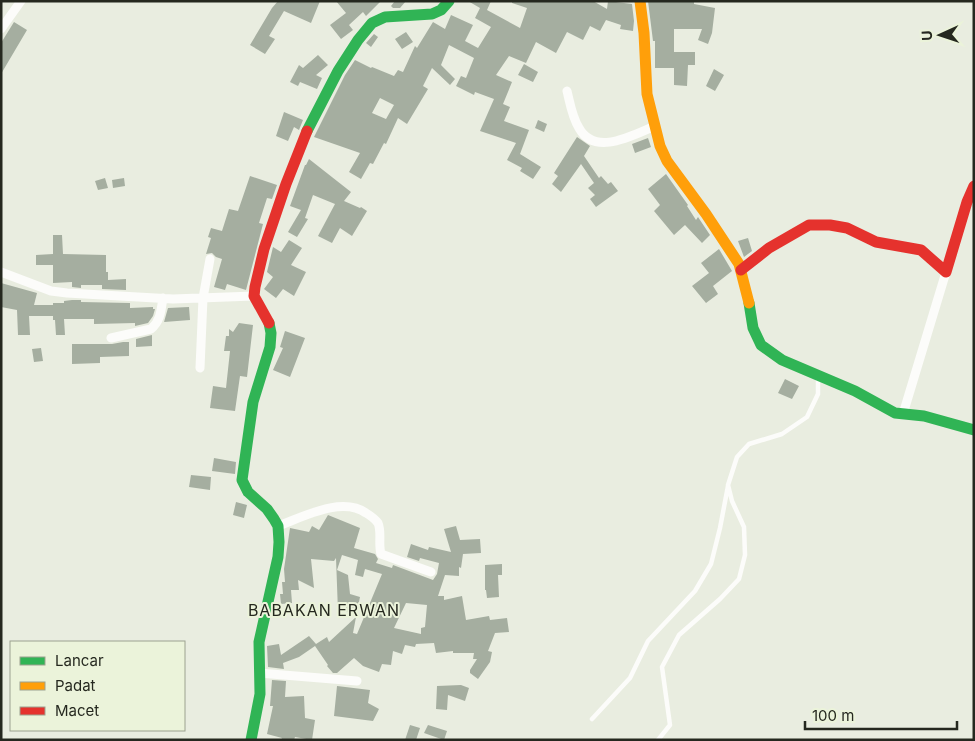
<svg xmlns="http://www.w3.org/2000/svg" width="975" height="741" font-family="Inter,sans-serif">
  <style>
    .building { fill: #a5aea0; fill-rule: evenodd }
    .lines { fill: none; stroke-linecap: round; stroke-linejoin: round }
    .lane { stroke: #fcfcfa; stroke-width: 4.5 }
    .street { stroke: #fcfcfa; stroke-width: 9 }
    .fast { stroke: #30b455; stroke-width: 11 }
    .slow { stroke: #ff9f0a; stroke-width: 11 }
    .jam { stroke: #e5322d; stroke-width: 11 }
    .labels { text-anchor: middle; dominant-baseline: central; stroke-width: 4; stroke-linejoin: round; paint-order: stroke }
    .neighbourhood-label { font-size: 16px; letter-spacing: 1px; fill: #25281f; stroke: #ebf3da }
  </style>
  <rect width="100%" height="100%" fill="#e9ede0"/>
  <path class="building" d="M 278,1 L 320,1 L 311,23 L 284,11 L 269,36 L 275,39 L 265,54 L 250,45 L 272,8 Z
    M 336,1 L 381,1 L 366,16 L 363,12 L 349,25 L 353,30 L 341,39 L 330,25 L 346,13 Z
    M 395,1 L 406,1 L 400,8 L 393,8 L 391,6 Z
    M 468,1 L 491,1 L 487,10 L 520,28 L 527,8 L 512,3 L 512,1 L 593,1 L 607,9 L 608,1 L 632,4 L 634,21 L 633,31 L 620,29 L 621,25 L 606,20 L 600,31 L 590,26 L 583,40 L 567,32 L 556,53 L 536,42 L 526,63 L 509,56 L 496,75 L 512,82 L 503,104 L 510,107 L 504,121 L 529,130 L 520,154 L 541,167 L 533,179 L 520,171 L 522,168 L 507,160 L 516,143 L 480,131 L 494,99 L 475,92 L 474,95 L 456,86 L 461,76 L 466,78 L 474,58 L 449,45 L 441,65 L 455,79 L 450,85 L 432,68 L 423,86 L 428,89 L 407,124 L 398,118 L 386,144 L 384,143 L 373,164 L 370,163 L 361,179 L 349,172 L 360,153 L 314,137 L 345,75 L 355,60 L 371,68 L 372,67 L 394,76 L 398,70 L 403,72 L 415,46 L 417,48 L 433,22 L 445,29 L 451,15 L 473,25 L 465,41 L 478,48 L 491,27 L 475,18 L 480,8 ZM 380,98 L 394,105 L 386,119 L 372,113 Z
    M 648,1 L 694,1 L 694,4 L 715,8 L 712,33 L 708,44 L 698,40 L 702,29 L 674,29 L 674,52 L 695,52 L 695,65 L 688,65 L 687,86 L 674,85 L 674,68 L 655,68 L 655,41 L 653,41 Z
    M 14,22 L 27,30 L 1,74 L 1,43 Z
    M 406,32 L 413,42 L 402,49 L 395,39 Z
    M 374,34 L 378,37 L 371,47 L 366,43 Z
    M 318,55 L 328,65 L 316,75 L 322,78 L 317,89 L 300,82 L 298,86 L 290,82 L 299,65 L 303,68 Z
    M 524,64 L 538,72 L 533,82 L 518,75 Z
    M 714,69 L 724,75 L 715,91 L 706,86 Z
    M 284,112 L 303,120 L 299,130 L 294,127 L 288,141 L 276,136 Z
    M 538,120 L 547,124 L 544,132 L 535,128 Z
    M 577,137 L 590,146 L 584,156 L 599,178 L 601,176 L 608,184 L 611,182 L 618,191 L 596,207 L 590,199 L 595,195 L 588,188 L 594,183 L 581,164 L 561,192 L 552,184 L 558,176 L 554,173 Z
    M 648,138 L 651,147 L 635,153 L 632,144 Z
    M 309,159 L 351,192 L 344,201 L 360,208 L 361,207 L 367,211 L 352,236 L 340,228 L 332,243 L 318,236 L 335,204 L 313,195 L 305,218 L 308,219 L 297,237 L 288,232 L 301,210 L 290,206 L 305,165 L 306,165 Z
    M 666,174 L 688,205 L 687,206 L 696,220 L 698,217 L 710,235 L 702,243 L 685,225 L 674,235 L 654,211 L 660,205 L 648,189 Z
    M 250,176 L 277,185 L 272,199 L 267,198 L 259,223 L 263,224 L 246,290 L 227,284 L 225,290 L 214,287 L 222,259 L 216,257 L 212,253 L 206,254 L 211,238 L 208,237 L 211,228 L 222,231 L 229,209 L 238,211 Z
    M 105,178 L 108,188 L 98,190 L 95,181 Z
    M 124,178 L 125,186 L 113,188 L 112,180 Z
    M 53,235 L 62,235 L 63,254 L 106,255 L 106,272 L 108,272 L 108,280 L 126,279 L 126,290 L 102,289 L 102,285 L 81,285 L 81,288 L 72,287 L 72,282 L 53,283 L 53,265 L 36,265 L 36,255 L 53,254 Z
    M 748,238 L 752,251 L 744,257 L 738,241 Z
    M 289,240 L 302,248 L 291,265 L 306,272 L 294,296 L 283,289 L 276,298 L 264,289 L 273,277 L 267,272 L 273,247 L 281,252 Z
    M 719,249 L 732,271 L 713,286 L 718,294 L 706,303 L 692,286 L 709,273 L 701,263 Z
    M 1,283 L 37,293 L 34,305 L 53,305 L 53,303 L 64,303 L 64,301 L 72,300 L 81,300 L 81,302 L 130,303 L 130,308 L 153,307 L 153,309 L 155,309 L 153,316 L 148,323 L 135,326 L 135,323 L 94,324 L 94,319 L 64,319 L 65,335 L 56,335 L 55,320 L 53,320 L 53,316 L 29,316 L 30,335 L 18,335 L 17,310 L 1,307 Z
    M 189,307 L 190,320 L 164,322 L 168,308 Z
    M 239,323 L 253,325 L 247,377 L 240,376 L 235,411 L 210,408 L 213,386 L 226,388 L 230,351 L 224,351 L 226,336 L 229,336 L 229,329 L 233,332 Z
    M 285,331 L 305,338 L 290,377 L 273,370 L 283,348 L 280,347 Z
    M 152,335 L 152,346 L 136,347 L 136,339 Z
    M 123,342 L 129,342 L 129,356 L 100,357 L 100,363 L 72,364 L 72,344 L 112,344 Z
    M 41,348 L 43,361 L 34,362 L 32,349 Z
    M 785,379 L 799,386 L 792,399 L 778,393 Z
    M 214,458 L 236,462 L 235,474 L 212,471 Z
    M 191,475 L 211,477 L 210,490 L 189,487 Z
    M 236,502 L 247,505 L 244,518 L 233,515 Z
    M 328,515 L 360,528 L 354,548 L 375,554 L 378,559 L 376,563 L 392,568 L 393,565 L 433,580 L 437,574 L 439,563 L 420,558 L 419,561 L 407,557 L 411,544 L 428,550 L 429,547 L 451,552 L 444,529 L 456,526 L 460,540 L 480,539 L 481,553 L 463,554 L 461,568 L 459,567 L 459,576 L 445,575 L 438,596 L 444,596 L 444,600 L 462,596 L 466,620 L 489,616 L 490,620 L 507,618 L 509,632 L 495,633 L 488,651 L 492,652 L 490,662 L 478,679 L 470,673 L 470,670 L 477,659 L 473,659 L 474,653 L 453,653 L 453,651 L 436,653 L 434,643 L 416,644 L 415,647 L 405,645 L 402,654 L 393,651 L 391,665 L 382,664 L 379,672 L 363,666 L 354,658 L 337,673 L 333,673 L 327,666 L 328,665 L 315,646 L 299,657 L 283,663 L 284,669 L 268,667 L 267,646 L 279,644 L 281,655 L 309,636 L 316,644 L 327,637 L 329,642 L 356,617 L 353,633 L 357,634 L 382,574 L 365,569 L 363,577 L 355,575 L 358,560 L 342,555 L 337,570 L 348,575 L 350,594 L 360,597 L 357,612 L 338,612 L 336,558 L 334,561 L 311,559 L 314,588 L 298,580 L 299,590 L 291,590 L 292,603 L 281,604 L 280,594 L 283,594 L 282,582 L 285,582 L 284,569 L 290,528 L 309,532 L 312,526 L 319,530 ZM 406,603 L 427,605 L 425,627 L 421,628 L 421,634 L 394,628 Z
    M 502,564 L 502,575 L 498,575 L 499,597 L 487,598 L 486,590 L 485,590 L 485,565 Z
    M 272,680 L 286,681 L 285,697 L 304,696 L 305,718 L 315,720 L 312,740 L 295,737 L 294,740 L 281,740 L 282,738 L 267,734 L 273,706 L 270,706 Z
    M 461,685 L 469,688 L 465,701 L 448,695 L 447,710 L 436,709 L 437,686 Z
    M 337,686 L 370,690 L 368,703 L 379,709 L 373,721 L 334,716 Z
    M 410,725 L 420,728 L 416,740 L 405,740 Z
    M 428,725 L 447,731 L 444,740 L 424,733 Z"/>
  <g class="lines">
    <path class="lane" d="M 592,719 L 630,678 L 648,641 L 695,591 L 711,564 L 720,528 L 728,486
      M 658,740 L 670,725 L 662,667 L 679,635 L 720,599 L 739,579 L 745,555 L 744,527 L 732,501 L 728,485 L 737,457 L 749,444 L 782,434 L 807,417 L 818,394 L 818,377"/>
    <path class="street" d="M 1,29 L 21,1
      M 567,91 C 570,103 572,117 579,128 C 595,157 633,135 655,126
      M 1,272 L 51,291 L 67,293 L 173,299 L 254,296
      M 111,338 L 151,329 C 161,321 161,309 163,298
      M 200,368 L 203,298 L 210,259
      M 903,414 L 946,272
      M 278,526 C 303,517 342,496 366,513 C 371,516 375,519 378,523 C 382,532 378,544 381,554 L 431,572
      M 259,673 L 357,681"/>
    <path class="fast" d="M 307,131 L 338,71 L 358,40 L 372,23 L 385,17 L 432,14 L 441,10 L 449,1
      M 749,303 L 753,328 L 761,345 L 782,360 L 855,391 L 895,413 L 924,416 L 974,430
      M 251,740 L 260,694 L 259,642 L 278,557 L 279,542 L 278,526 L 274,519 L 267,509 L 248,492 L 242,480 L 253,402 L 270,347 L 271,333 L 269,323"/>
    <path class="slow" d="M 640,1 L 644,33 L 647,94 L 660,146 L 667,161 L 706,214 L 739,264 L 749,303"/>
    <path class="jam" d="M 741,270 L 769,248 L 809,225 L 830,225 L 847,228 L 876,242 L 921,250 L 946,272 L 967,202 L 974,186
      M 269,323 L 254,296 L 255,287 L 264,249 L 286,184 L 307,131"/>
  </g>
  <g class="labels">
    <g class="neighbourhood-label">
      <text x="324" y="610">BABAKAN ERWAN</text>
    </g>
  </g>
  <rect width="975" height="741" fill="none" stroke="#25281f" stroke-width="5"/>
  <rect x="10" y="641" width="175" height="90" fill="#ebf3da" stroke="#9ca28f"/>
  <rect x="20" y="657" width="25" height="8" fill="#30b455" stroke="#9ca28f"/>
  <text x="55" y="666" font-size="15" fill="#25281f">Lancar</text>
  <rect x="20" y="682" width="25" height="8" fill="#ff9f0a" stroke="#9ca28f"/>
  <text x="55" y="691" font-size="15" fill="#25281f">Padat</text>
  <rect x="20" y="707" width="25" height="8" fill="#e5322d" stroke="#9ca28f"/>
  <text x="55" y="716" font-size="15" fill="#25281f">Macet</text>
  <g transform="translate(940 35) rotate(267)" stroke="#ebf3da" stroke-width="4" paint-order="stroke">
  <path d="M0-4L9 19L0 12L-9 19Z" fill="#25281f"/>
  <text y="-8" font-size="14" font-weight="bold" text-anchor="middle" fill="#25281f">U</text>
  </g>
  <path d="M805 721v8h152v-8" fill="none" stroke="#25281f" stroke-width="2.5"/>
  <text x="812" y="721" font-size="15" fill="#25281f" stroke="#ebf3da" stroke-width="4" paint-order="stroke">100 m</text>
</svg>
